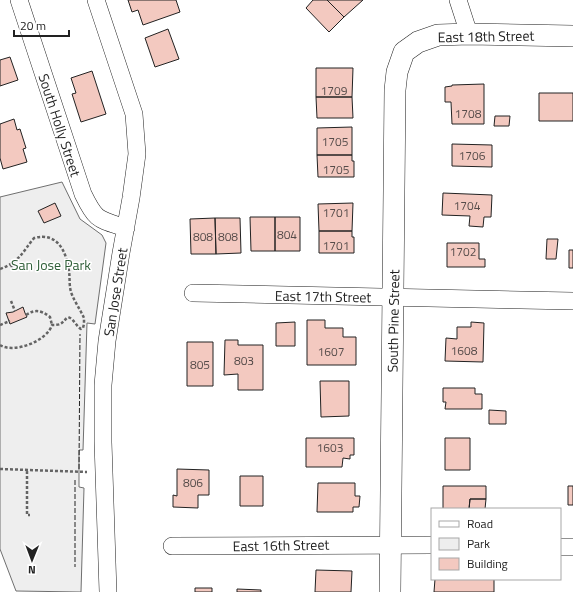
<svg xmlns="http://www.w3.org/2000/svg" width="573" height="592" font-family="'Titillium Web',sans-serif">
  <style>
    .green { fill: #eee; stroke: #6f6f6f }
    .building { fill: #f3c9c0; stroke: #222 }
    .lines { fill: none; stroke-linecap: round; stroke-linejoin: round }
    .minor-casing { stroke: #222; stroke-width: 18 }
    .tertiary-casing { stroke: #222; stroke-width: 22 }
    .path { stroke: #646464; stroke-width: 2.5; stroke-dasharray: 3 2; stroke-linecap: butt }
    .minor { stroke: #fff; stroke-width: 17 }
    .tertiary { stroke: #fff; stroke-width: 21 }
    .fence { stroke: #222; stroke-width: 1; stroke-dasharray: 5 2; stroke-linecap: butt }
    .labels { text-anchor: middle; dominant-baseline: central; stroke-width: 3; stroke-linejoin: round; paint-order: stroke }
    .number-label { font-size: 12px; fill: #564c4a }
    .street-label { font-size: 14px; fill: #222; stroke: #fff }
    .park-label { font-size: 14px; fill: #2f5e38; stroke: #fff }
  </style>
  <rect width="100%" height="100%" fill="#fff"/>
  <path class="green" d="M 62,182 L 80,219 L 102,235 L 106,243 L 95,324 L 87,323 L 83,450 L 79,450 L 79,487 L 84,488 L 81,592 L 16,591 L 0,549 L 0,197 Z"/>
  <path class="building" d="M 128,0 L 176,0 L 180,12 L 143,25 L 138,10 L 132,12 Z
    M 313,0 L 327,0 L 344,17 L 329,32 L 306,8 Z
    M 327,0 L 363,0 L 344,17 Z
    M 168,29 L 179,59 L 155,67 L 145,38 Z
    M 10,57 L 18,80 L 0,86 L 0,60 Z
    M 316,68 L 353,68 L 352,97 L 316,97 Z
    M 92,71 L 106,114 L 81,122 L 72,94 L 76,93 L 71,78 Z
    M 484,84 L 484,124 L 452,124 L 451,102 L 445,102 L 445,87 L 452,86 L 452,85 Z
    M 539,93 L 573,93 L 573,121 L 539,121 Z
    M 316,97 L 352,97 L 353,118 L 317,118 Z
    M 495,116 L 510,116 L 509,126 L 494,126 Z
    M 14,119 L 17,130 L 20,129 L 26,148 L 23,149 L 27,162 L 3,169 L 0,158 L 0,124 Z
    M 352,127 L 352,155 L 317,155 L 317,128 Z
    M 452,144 L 492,145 L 492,167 L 452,166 Z
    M 317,155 L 352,155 L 352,161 L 354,161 L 354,177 L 318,177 Z
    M 443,193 L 492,195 L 491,217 L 484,217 L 483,227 L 469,226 L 470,216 L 442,215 Z
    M 55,203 L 61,216 L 44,223 L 38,211 Z
    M 353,203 L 352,231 L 319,231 L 318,204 Z
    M 250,217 L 275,217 L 275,251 L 251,251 Z
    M 275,217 L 300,217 L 300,251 L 275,251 Z
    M 215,218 L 216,254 L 191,254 L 190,219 Z
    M 215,218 L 240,218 L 241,253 L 216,254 Z
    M 319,231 L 352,231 L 352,237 L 354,237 L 354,253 L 319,253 Z
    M 547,239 L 558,239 L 556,259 L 546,259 Z
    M 447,243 L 479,243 L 479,259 L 485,259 L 485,267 L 447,267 Z
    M 569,250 L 573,250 L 573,268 L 569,268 Z
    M 23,307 L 25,313 L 27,317 L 10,324 L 6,313 L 13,312 Z
    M 307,320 L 325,320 L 325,328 L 343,328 L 343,337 L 356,337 L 356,365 L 307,365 Z
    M 295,322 L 295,346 L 276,346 L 276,323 Z
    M 471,322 L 484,323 L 483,362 L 445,361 L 446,338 L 457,339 L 457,327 L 471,327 Z
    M 225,340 L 238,340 L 238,345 L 263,345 L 263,390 L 238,390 L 238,374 L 224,375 Z
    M 187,342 L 213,342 L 213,386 L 187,386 Z
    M 320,381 L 349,381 L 349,416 L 321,417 Z
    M 443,388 L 475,388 L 475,394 L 482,394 L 482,409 L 445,409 L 446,402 L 443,402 Z
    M 489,410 L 506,411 L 506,424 L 489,424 Z
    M 306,438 L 354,438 L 354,455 L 350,455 L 350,459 L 343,458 L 342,467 L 306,467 Z
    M 445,438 L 470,438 L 470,470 L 445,470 Z
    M 177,469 L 209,470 L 209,495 L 198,495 L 198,508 L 173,507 L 173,495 L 177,496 Z
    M 240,476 L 263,476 L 263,506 L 240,506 Z
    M 318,483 L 355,483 L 355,496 L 360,496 L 359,507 L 353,507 L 353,512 L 317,512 Z
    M 443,486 L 486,486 L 486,499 L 470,499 L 469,509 L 443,509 Z
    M 568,486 L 573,486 L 573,505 L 568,505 Z
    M 470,499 L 486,499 L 485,509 L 469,509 Z
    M 316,570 L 352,571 L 351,592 L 315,592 Z
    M 435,579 L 494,579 L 494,592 L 434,592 Z
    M 195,588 L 212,588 L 212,592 L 195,592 Z
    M 237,589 L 261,590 L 261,592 L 237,592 Z"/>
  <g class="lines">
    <g class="minor-casing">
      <path id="minor" d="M 19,0 L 83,194 C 96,221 98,219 126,228
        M 96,0 L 134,114 L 137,154 L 131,198 L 121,253 L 107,341 L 103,385 L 103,442 L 108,592
        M 458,0 L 469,34
        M 193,293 L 573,301
        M 172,546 L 432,545
        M 560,547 L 573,547"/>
    </g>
    <g class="tertiary-casing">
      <path id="tertiary" d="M 390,592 L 395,90 L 397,72 L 404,52 L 418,42 L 438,35 L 469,34 L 573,36"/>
    </g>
    <path class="path" d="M 11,265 L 13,269
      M 0,269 C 19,262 22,253 34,238 C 57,232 66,250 69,271 C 70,278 69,285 71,292 C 74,301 80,309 84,318 L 84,324 L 83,328 L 81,329 C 76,326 74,319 68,317 C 61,323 63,325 52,325 C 47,341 14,354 0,345
      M 11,301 L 15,311
      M 26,315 C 35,309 41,310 50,317 L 52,325
      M 0,325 L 10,321
      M 0,469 L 87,472
      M 27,471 L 27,515 L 30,515"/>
    <use href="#minor" class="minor"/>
    <use href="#tertiary" class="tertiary"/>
    <path class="fence" d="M 79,469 L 80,334
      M 75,480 L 75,567"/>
  </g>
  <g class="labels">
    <g class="number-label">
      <text x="334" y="90">1709</text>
      <text x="468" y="113">1708</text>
      <text x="335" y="141">1705</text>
      <text x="472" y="155">1706</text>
      <text x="336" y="169">1705</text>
      <text x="467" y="205">1704</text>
      <text x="336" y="212">1701</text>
      <text x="287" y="234">804</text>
      <text x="203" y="236">808</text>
      <text x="228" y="236">808</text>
      <text x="336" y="245">1701</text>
      <text x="463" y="251">1702</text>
      <text x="464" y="350">1608</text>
      <text x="331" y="351">1607</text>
      <text x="244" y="360">803</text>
      <text x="200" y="364">805</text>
      <text x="330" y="447">1603</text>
      <text x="193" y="482">806</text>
    </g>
    <g class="street-label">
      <text transform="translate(486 36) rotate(-1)">East 18th Street</text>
      <text transform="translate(60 125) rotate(72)">South Holly Street</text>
      <text transform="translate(115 292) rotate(-81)">San Jose Street</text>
      <text transform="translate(323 296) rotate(1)">East 17th Street</text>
      <text transform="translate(393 321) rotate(-89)">South Pine Street</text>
      <text transform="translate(281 545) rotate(-1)">East 16th Street</text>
    </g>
    <g class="park-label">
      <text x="51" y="264">San Jose Park</text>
    </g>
  </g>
  <rect x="431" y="508" width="130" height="72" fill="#ffffff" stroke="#a7a7a7"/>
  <rect x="439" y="521" width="20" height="6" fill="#ffffff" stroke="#a7a7a7"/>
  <text x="467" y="528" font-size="12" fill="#222222">Road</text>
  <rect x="439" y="538" width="20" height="12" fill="#eeeeee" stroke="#a7a7a7"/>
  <text x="467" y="548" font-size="12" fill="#222222">Park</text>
  <rect x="439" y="558" width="20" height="12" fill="#f3c9c0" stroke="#a7a7a7"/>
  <text x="467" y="568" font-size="12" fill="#222222">Building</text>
  <g transform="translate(32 560) rotate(181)" stroke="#ffffff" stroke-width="3" paint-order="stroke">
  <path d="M0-3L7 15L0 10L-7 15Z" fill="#222222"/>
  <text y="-6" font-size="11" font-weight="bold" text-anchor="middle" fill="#222222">N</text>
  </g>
  <path d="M14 30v6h55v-6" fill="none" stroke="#222222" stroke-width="2"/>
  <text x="20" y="30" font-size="12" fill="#222222" stroke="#ffffff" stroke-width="3" paint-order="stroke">20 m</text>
</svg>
